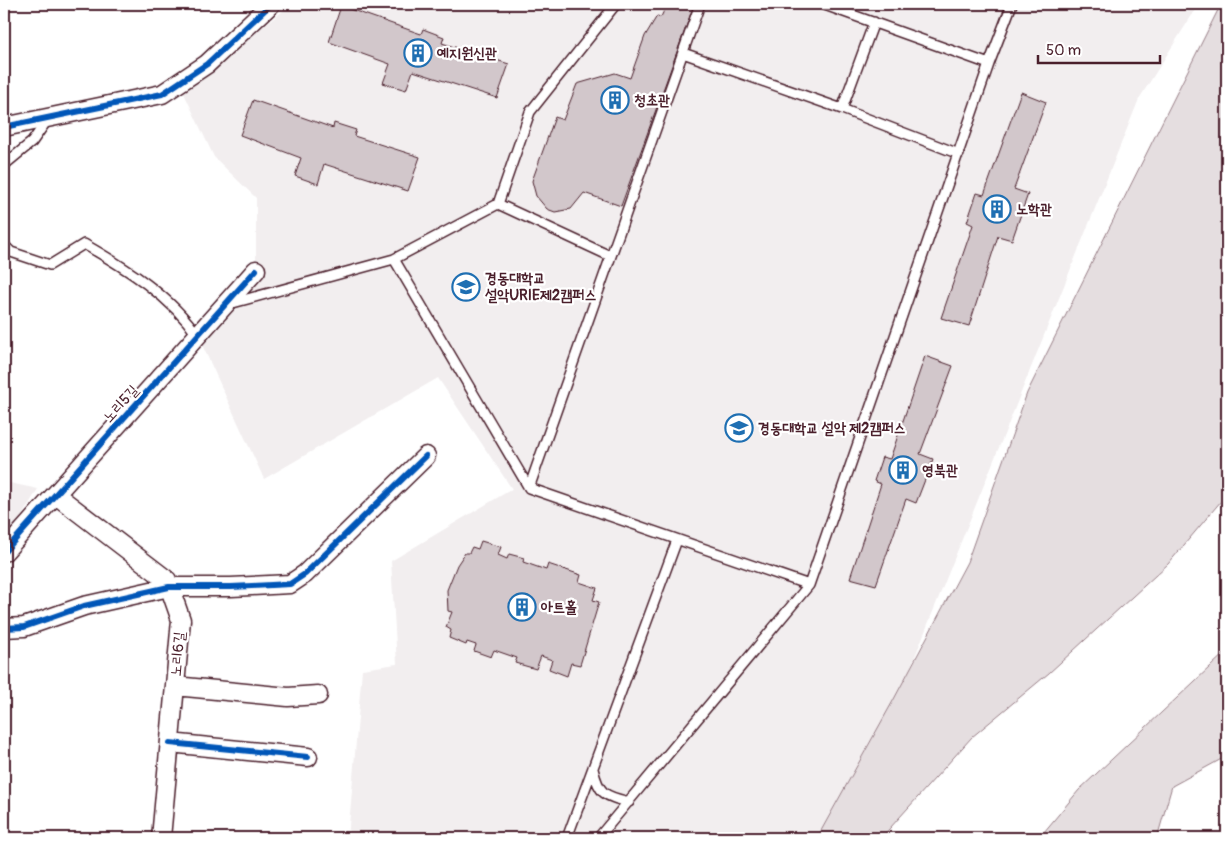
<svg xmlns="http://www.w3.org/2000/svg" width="1231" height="842" font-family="Pangolin,'Poor Story',sans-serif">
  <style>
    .built { fill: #f2eeef }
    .green { fill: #e5dee0; stroke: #987e86 }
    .building { fill: #d2c7cb; stroke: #4a1f2b }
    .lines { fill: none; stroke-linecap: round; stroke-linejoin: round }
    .service-casing { stroke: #4a1f2b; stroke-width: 12 }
    .minor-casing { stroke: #4a1f2b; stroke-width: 21 }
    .service { stroke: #fff; stroke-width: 9 }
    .minor { stroke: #fff; stroke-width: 18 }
    .cycleway-casing { stroke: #fff; stroke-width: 9 }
    .cycleway { stroke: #0057b8; stroke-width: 6 }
    .labels { text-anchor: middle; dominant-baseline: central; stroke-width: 4.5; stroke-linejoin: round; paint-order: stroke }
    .poi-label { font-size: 15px; font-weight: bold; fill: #4a1f2b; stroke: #fff; text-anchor: start }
    .street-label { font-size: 15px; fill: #4a1f2b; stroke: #fff }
  </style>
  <rect width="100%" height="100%" fill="#fff"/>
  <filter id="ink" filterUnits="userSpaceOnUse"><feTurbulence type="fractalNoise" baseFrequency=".02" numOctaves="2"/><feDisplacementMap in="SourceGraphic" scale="10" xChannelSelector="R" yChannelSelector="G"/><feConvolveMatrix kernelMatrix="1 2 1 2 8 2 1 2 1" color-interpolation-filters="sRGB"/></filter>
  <g filter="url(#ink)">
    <path class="built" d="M 292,4 L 1199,4 L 1139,99 L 842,838 L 348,838 L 362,669 L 397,664 L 391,561 L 512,489 L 438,378 L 264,479 L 198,336 L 256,270 L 256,198 L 214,157 L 182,89 Z
      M 4,479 L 5,482 L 38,489 L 18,522 L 4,536 Z"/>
    <path class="green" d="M 1221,4 L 1227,4 L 1227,494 L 1168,564 L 1049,673 L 972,737 L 881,838 L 817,838 L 893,701 L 967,562 L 1027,393 Z
      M 1227,651 L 1227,756 L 1172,786 L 1157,838 L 1039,838 L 1079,790 Z"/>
    <path class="building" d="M 667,4 L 694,5 L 621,206 L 584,193 L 571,209 L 555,212 L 547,209 L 536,196 L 532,181 L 555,117 L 563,120 L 577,84 L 615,73 L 630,78 L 645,36 L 657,16 L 661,17 Z
      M 983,4 L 995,4 L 994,8 Z
      M 341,6 L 421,34 L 423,29 L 444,37 L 442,43 L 509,64 L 497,98 L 413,71 L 406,90 L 383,83 L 390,64 L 329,42 Z
      M 1021,92 L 1046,102 L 1014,189 L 1028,194 L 1012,240 L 998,236 L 969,326 L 941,318 L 973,225 L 967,222 L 977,193 L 984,195 Z
      M 253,100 L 333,128 L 334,123 L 356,130 L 354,136 L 420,157 L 408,191 L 324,164 L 318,184 L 295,176 L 301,158 L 240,135 Z
      M 925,356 L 953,366 L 920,454 L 933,459 L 916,503 L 906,499 L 876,585 L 850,578 L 881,484 L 874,481 L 882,457 L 890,459 Z
      M 481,541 L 501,547 L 498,555 L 507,559 L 509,554 L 524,558 L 523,562 L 546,570 L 548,564 L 581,575 L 579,582 L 597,588 L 593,600 L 599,602 L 580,665 L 571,663 L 567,676 L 549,669 L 552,660 L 541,656 L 536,669 L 515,663 L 517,658 L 494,650 L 491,657 L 474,651 L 476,645 L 467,642 L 466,645 L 449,638 L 451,630 L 446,627 L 452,612 L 448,611 L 447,590 L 457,565 L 465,553 L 469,553 L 472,547 L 478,549 Z"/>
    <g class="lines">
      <g class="service-casing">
        <path id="service" d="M 700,4 L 529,488 L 809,585 L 989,64 L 1012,4
          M 822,4 L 989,64
          M 683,53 L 842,109 L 959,154
          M 842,109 L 874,22
          M 4,165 L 32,142 L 48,119
          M 498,204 L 530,112 L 616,4
          M 4,245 L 11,252 L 50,265 L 84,244 C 126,268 171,296 198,336
          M 394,259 L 529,488
          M 229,304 L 394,259 L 498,204 L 610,256
          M 593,769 C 599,794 604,796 629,802
          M 567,838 L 677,540
          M 598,838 L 809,585"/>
      </g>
      <g class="minor-casing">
        <path id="minor" d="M 4,127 L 162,94 L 207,64 L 271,4
          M 56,495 L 167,580 L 181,620 L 161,838
          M 4,552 L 256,270
          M 4,628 L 24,627 L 84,606 L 169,587 L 231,587 L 290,584 L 305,574 L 426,456
          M 175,686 L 288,697 L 318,695
          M 170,743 L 308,757"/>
      </g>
      <use href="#service" class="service"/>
      <use href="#minor" class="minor"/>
      <g class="cycleway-casing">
        <path id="cycleway" d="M 4,127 L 162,94 L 207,64 L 271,4
          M 4,552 L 256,270
          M 4,628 L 24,627 L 84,606 L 169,587 L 231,587 L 290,584 L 305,574 L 426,456
          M 170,743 L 308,757"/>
      </g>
      <use href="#cycleway" class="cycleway"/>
    </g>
  </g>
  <defs>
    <g id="building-ring" transform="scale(1.4375)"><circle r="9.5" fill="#fff" stroke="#1f6fb2" stroke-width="1.5"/><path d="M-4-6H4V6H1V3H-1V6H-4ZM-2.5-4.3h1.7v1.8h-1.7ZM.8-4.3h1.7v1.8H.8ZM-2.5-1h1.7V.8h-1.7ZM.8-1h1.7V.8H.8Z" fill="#1f6fb2"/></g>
    <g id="school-ring" transform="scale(1.4375)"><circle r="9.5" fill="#fff" stroke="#1f6fb2" stroke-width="1.5"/><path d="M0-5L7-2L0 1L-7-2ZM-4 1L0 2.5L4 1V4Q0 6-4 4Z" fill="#1f6fb2"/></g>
    <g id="university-ring" transform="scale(1.4375)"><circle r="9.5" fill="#fff" stroke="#1f6fb2" stroke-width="1.5"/><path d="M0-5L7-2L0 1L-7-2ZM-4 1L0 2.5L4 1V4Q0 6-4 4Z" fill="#1f6fb2"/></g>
  </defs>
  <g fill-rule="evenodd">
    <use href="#building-ring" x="418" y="53"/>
    <use href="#building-ring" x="615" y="100"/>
    <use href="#building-ring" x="997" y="209"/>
    <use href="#school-ring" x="466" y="287"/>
    <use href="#university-ring" x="739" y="428"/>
    <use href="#building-ring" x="903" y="470"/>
    <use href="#building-ring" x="522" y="607"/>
  </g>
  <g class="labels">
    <g class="poi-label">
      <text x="437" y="53">예지원신관</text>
      <text x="634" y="100">청초관</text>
      <text x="1016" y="209">노학관</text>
      <text x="485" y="278">경동대학교<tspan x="485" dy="17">설악URIE제2캠퍼스</tspan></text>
      <text x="758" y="428">경동대학교 설악 제2캠퍼스</text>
      <text x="922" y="470">영북관</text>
      <text x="541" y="607">아트홀</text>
    </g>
    <g class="street-label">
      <text transform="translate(121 404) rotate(-48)">노리5길</text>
      <text transform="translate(178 654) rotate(-85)">노리6길</text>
    </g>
  </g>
  <rect width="1231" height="842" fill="none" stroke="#fff" stroke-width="20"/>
  <rect x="10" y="10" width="1211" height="822" fill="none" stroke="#4a1f2b" stroke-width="2" filter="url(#ink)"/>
  <path d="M1038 55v8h122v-8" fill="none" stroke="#4a1f2b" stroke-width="2.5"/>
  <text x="1046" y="55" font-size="15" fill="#4a1f2b" stroke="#ffffff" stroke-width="4" paint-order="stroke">50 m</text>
</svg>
